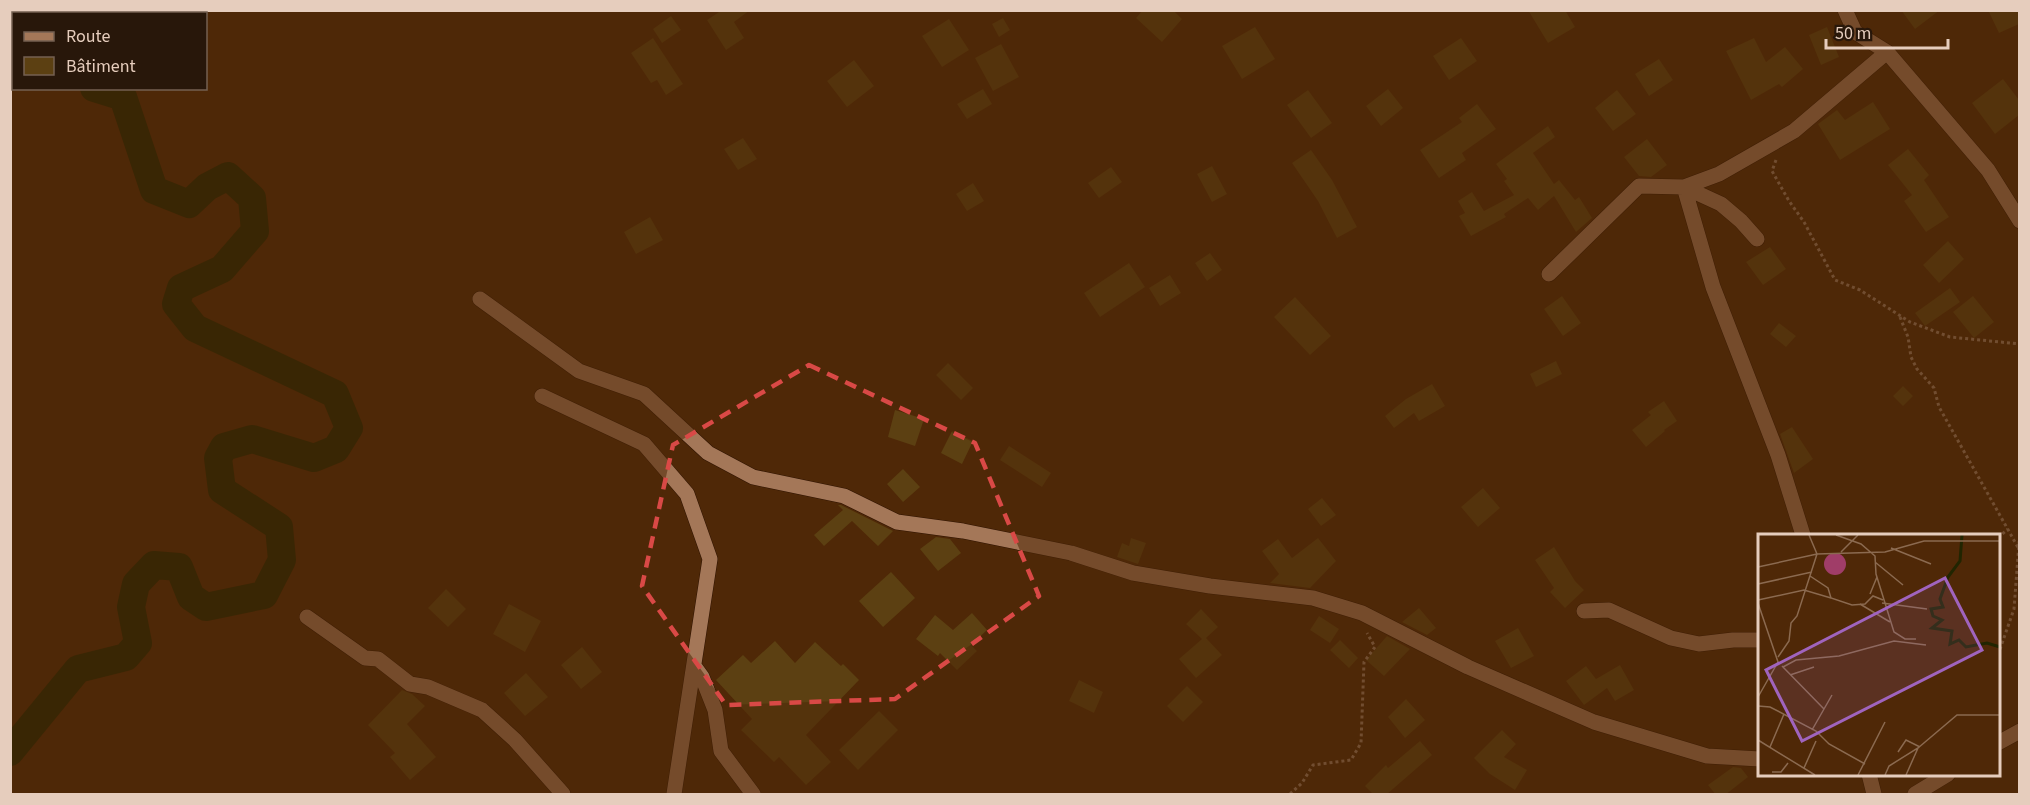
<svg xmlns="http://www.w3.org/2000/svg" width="2030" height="805" font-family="'Source Sans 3',sans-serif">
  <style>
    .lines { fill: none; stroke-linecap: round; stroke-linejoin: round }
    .river { stroke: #212501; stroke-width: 28 }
    .building { fill: #5c4012 }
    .minor-casing { stroke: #2f1300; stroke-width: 16 }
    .path { stroke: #9b7b63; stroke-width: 3; stroke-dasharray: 3 3; stroke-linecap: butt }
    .minor { stroke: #a47758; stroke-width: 15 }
    .marked { fill: none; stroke: #d94946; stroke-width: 4.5; stroke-dasharray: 12 8; stroke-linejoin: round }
    .inset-river { fill: none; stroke: #212501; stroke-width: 3 }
    .inset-road { fill: none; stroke: #8b6a50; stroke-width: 1.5 }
    .view { fill: #a064be; fill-opacity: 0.15; stroke: #a064be; stroke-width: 3 }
    .inset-edge { fill: none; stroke: #e6cdbd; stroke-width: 3 }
  </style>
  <rect width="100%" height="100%" fill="#4f2807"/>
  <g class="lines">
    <path class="river" d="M 10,62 L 14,63
      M 10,752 L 78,669 L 126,657 L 138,643 L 131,607 L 136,584 L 154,565 L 179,567 L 191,597 L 206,607 L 264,595 L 282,560 L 279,527 L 222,490 L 218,458 L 224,447 L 252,439 L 314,458 L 336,449 L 349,428 L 335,394 L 195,328 L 176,304 L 181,288 L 222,269 L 255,231 L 252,198 L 228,176 L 207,187 L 189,204 L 154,190 L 123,97 L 94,88"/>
  </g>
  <path class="building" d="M 722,10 L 750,10 L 734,22 L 744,38 L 726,50 L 707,20 Z
    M 1143,10 L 1173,10 L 1182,19 L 1162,42 L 1136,18 Z
    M 1528,10 L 1565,10 L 1575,27 L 1548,43 Z
    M 1901,10 L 1940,10 L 1915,29 Z
    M 1988,10 L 2019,10 L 2019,24 L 1999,33 Z
    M 671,16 L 681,30 L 662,43 L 653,29 Z
    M 1003,18 L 1010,30 L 999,37 L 992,24 Z
    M 949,19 L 969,50 L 942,67 L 922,36 Z
    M 1255,27 L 1275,59 L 1242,79 L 1222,46 Z
    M 1827,27 L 1839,57 L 1821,65 L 1809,35 Z
    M 653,38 L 683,84 L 666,95 L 657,80 L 651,83 L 631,53 Z
    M 1461,38 L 1477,61 L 1449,80 L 1433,56 Z
    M 1754,38 L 1766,62 L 1785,47 L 1803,69 L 1782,87 L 1779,84 L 1751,100 L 1726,51 Z
    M 1001,44 L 1019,77 L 993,91 L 975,58 Z
    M 1659,59 L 1673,80 L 1649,96 L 1635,74 Z
    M 854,60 L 874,86 L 847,107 L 827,81 Z
    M 2003,79 L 2019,100 L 2019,115 L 1995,134 L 1972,103 Z
    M 983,89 L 992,104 L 967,119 L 957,104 Z
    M 1388,89 L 1403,108 L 1381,126 L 1366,106 Z
    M 1308,90 L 1332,123 L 1311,138 L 1287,105 Z
    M 1617,90 L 1636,114 L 1613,131 L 1595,108 Z
    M 1873,102 L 1890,129 L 1840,160 L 1818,124 L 1837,110 L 1845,120 Z
    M 1477,104 L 1496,129 L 1462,153 L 1466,160 L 1439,178 L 1420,150 L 1462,122 L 1459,118 Z
    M 1548,126 L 1555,137 L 1533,153 L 1554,184 L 1559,180 L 1575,200 L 1579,197 L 1592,218 L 1576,232 L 1554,196 L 1538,210 L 1528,198 L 1504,214 L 1506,217 L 1471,236 L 1459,216 L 1465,213 L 1458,201 L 1472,192 L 1484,211 L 1514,195 L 1504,181 L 1507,179 L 1496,164 Z
    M 743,138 L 757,159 L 738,170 L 724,149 Z
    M 1647,139 L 1667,165 L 1651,177 L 1639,176 L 1624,157 Z
    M 1908,149 L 1929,175 L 1924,180 L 1949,217 L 1926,232 L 1904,201 L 1912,195 L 1888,165 Z
    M 1311,150 L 1332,180 L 1357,227 L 1337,238 L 1318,201 L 1292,163 Z
    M 1212,166 L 1227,194 L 1212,202 L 1197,174 Z
    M 1111,167 L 1122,182 L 1099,198 L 1088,183 Z
    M 973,183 L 984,201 L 967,211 L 956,194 Z
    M 650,217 L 663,240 L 636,254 L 624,232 Z
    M 1948,241 L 1964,259 L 1939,283 L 1923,265 Z
    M 1770,247 L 1786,269 L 1763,285 L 1746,262 Z
    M 1210,253 L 1222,270 L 1207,281 L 1195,263 Z
    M 1129,263 L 1145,287 L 1100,317 L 1084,293 Z
    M 1170,275 L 1181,293 L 1160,306 L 1149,288 Z
    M 1950,288 L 1960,302 L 1925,326 L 1915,313 Z
    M 1562,296 L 1581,323 L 1563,336 L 1544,309 Z
    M 1973,296 L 1994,322 L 1974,338 L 1953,312 Z
    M 1295,297 L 1331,336 L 1310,355 L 1274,317 Z
    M 1779,323 L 1796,336 L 1786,347 L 1770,334 Z
    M 1556,361 L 1562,374 L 1536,387 L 1530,374 Z
    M 948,363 L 973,388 L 961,400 L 936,375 Z
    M 1432,384 L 1445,406 L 1419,421 L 1414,413 L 1394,428 L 1385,416 L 1406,399 Z
    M 1903,386 L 1913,396 L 1903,406 L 1893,396 Z
    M 1664,401 L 1677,421 L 1664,430 L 1665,431 L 1646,447 L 1632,430 L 1651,415 L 1648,412 Z
    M 895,410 L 924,419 L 915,446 L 888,437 Z
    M 1792,427 L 1813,459 L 1794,473 L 1780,434 Z
    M 952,431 L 973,441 L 962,464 L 941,453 Z
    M 1009,446 L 1051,473 L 1042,487 L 1000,460 Z
    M 903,469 L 920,487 L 903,502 L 887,484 Z
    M 1483,488 L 1500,508 L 1478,527 L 1461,507 Z
    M 1322,498 L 1336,515 L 1321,526 L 1308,509 Z
    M 838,505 L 841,505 L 893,531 L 878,546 L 852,521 L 824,546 L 814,535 L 843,510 Z
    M 936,537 L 950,539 L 961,553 L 938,571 L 920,549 Z
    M 1131,538 L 1146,543 L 1138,564 L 1117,557 L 1122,543 L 1129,546 Z
    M 1318,538 L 1336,561 L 1310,588 L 1270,583 L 1279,574 L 1262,551 L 1278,539 L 1292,558 Z
    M 1554,547 L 1575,581 L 1584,590 L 1565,608 L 1550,592 L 1554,588 L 1535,560 Z
    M 891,572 L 915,598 L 883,627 L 859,601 Z
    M 446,589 L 466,609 L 448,627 L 428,608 Z
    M 509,604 L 541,621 L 525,652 L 493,634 Z
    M 1419,608 L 1436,628 L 1427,635 L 1402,622 Z
    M 1201,609 L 1218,627 L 1206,638 L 1222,655 L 1196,678 L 1179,659 L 1202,639 L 1186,624 Z
    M 972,613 L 987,630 L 971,645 L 977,651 L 957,670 L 940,653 L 938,656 L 916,639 L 935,615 L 953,630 Z
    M 1319,616 L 1339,629 L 1330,643 L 1310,630 Z
    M 1518,628 L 1534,656 L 1511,668 L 1495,641 Z
    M 1387,636 L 1410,649 L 1384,676 L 1366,660 Z
    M 1340,640 L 1358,658 L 1349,668 L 1330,650 Z
    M 775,641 L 795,663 L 815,642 L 841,666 L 843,664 L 859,680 L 806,735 L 831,762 L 806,785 L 779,757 L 774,762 L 741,730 L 752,719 L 716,680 L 743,655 L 751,663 Z
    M 582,647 L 602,672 L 581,689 L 561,665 Z
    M 1620,665 L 1634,690 L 1615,701 L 1607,688 L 1584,705 L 1566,681 L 1586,666 L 1596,679 Z
    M 526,673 L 548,697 L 525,716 L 504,693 Z
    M 1079,680 L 1103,692 L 1094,713 L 1069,701 Z
    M 1187,686 L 1203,702 L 1183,722 L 1167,706 Z
    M 402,690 L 412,694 L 425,706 L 407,724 L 436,757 L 410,780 L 390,757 L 395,753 L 368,725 Z
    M 1406,699 L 1425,720 L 1405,738 L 1388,717 Z
    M 879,711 L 898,730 L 858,770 L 839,750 Z
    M 1502,730 L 1516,744 L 1504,757 L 1527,770 L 1515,790 L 1490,774 L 1474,758 Z
    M 1420,741 L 1432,755 L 1386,795 L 1374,795 L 1365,786 L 1386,765 L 1388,768 Z
    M 1733,767 L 1741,768 L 1748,777 L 1725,795 L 1716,795 L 1708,785 Z"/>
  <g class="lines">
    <g class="minor-casing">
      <path id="minor" d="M 1845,10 L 1855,32 L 1887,52 L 1988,170 L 2020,221
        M 1684,187 L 1713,287 L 1778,455 L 1803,535
        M 1684,187 L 1721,204 L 1741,221 L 1757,239
        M 1549,274 L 1639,186 L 1684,187 L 1719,174 L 1794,131 L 1887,52
        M 480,299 L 579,371 L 644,394 L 708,453 L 753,477 L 844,496 L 897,522 L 963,531 L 1071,553 L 1133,573 L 1210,586 L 1313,598 L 1362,613 L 1468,667 L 1594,722 L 1707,756 L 1760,759
        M 542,396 L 644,444 L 687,494 L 710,559 L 674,794
        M 1584,611 L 1609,610 L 1671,638 L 1699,644 L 1733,640 L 1760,640
        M 307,617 L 365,658 L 378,659 L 410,684 L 428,687 L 482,710 L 515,740 L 563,794
        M 694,666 L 702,677 L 715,710 L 721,751 L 753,794
        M 1998,743 L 2020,731
        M 1869,774 L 1874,794
        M 1915,794 L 1948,774"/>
    </g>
    <path class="path" d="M 1776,160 L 1772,171 L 1789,201 L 1804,222 L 1835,280 L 1860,290 L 1910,322 L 1950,337 L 2020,344
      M 1900,317 L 1908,337 L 1911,357 L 1917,369 L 1934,388 L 1939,407 L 2020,551
      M 1998,538 L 2008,529
      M 1998,655 L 2014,609 L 2020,530
      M 1290,794 L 1302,783 L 1313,765 L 1351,760 L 1361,743 L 1364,662 L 1375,647 L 1367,633"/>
    <use href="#minor" class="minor"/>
  </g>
  <path d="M0 0H2030V805H0ZM 809,365 L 975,443 L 1039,596 L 895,699 L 726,705 L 642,586 L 673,445 Z" fill="#4f2807" fill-opacity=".55" fill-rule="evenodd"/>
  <path class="marked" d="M 809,365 L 975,443 L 1039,596 L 895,699 L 726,705 L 642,586 L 673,445 Z"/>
  <g transform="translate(1758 534)">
    <rect width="242" height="242" fill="#4f2807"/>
    <path d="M66 30a11 11 0 1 1 22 0a11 11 0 1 1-22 0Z" fill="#a03d68"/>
    <path class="inset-river" d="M 204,1 L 202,27 L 190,43 L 182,65 L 185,73 L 173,75 L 175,82 L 184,86 L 174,94 L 194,97 L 192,110 L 201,106 L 208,113 L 229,109 L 242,113"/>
    <path class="inset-road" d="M 78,1 L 103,10 L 117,22 L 118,40 L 136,98 L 147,105 L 158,105M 133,14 L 173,30M 83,18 L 100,1M 117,28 L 145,51M 0,33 L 59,20 L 127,18 L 166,7 L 242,7M 52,42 L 70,54 L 73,64 L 94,71 L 107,70 L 115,62 L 125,66M 0,50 L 54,38M 112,60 L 119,43M 0,66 L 46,56 L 73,64M 0,69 L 20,128 L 0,163M 124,69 L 169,75M 102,70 L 132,88M 20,123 L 31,107 L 33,89 L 39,82 L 59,20 L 51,1M 24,132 L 66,175M 25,133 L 38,126 L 81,122 L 136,107 L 168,111M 32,141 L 56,133M 0,172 L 12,173 L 58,197 L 71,210 L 107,230M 54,196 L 74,161M 0,206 L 57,241M 12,213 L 26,180M 140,218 L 148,206 L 162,213M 46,234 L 58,207M 14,238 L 23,238 L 30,229M 100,241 L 127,188M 127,241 L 131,232 L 160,214 L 199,181 L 242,181M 148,241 L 160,214"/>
    <path class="view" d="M 187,44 L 224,116 L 44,207 L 8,136 Z"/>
    <rect width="242" height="242" class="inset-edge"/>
  </g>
  <rect width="2030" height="805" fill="none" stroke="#e6cdbd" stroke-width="24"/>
  <rect x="12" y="12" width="195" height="78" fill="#28170a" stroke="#746052" stroke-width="1.5"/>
  <rect x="24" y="32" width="30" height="9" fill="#a47758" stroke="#746052" stroke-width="1.5"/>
  <text x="66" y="42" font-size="18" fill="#e6cdbd">Route</text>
  <rect x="24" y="57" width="30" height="18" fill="#5c4012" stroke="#746052" stroke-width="1.5"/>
  <text x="66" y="72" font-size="18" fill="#e6cdbd">Bâtiment</text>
  <path d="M1826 39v9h122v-9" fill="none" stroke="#e6cdbd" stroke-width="3"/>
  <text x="1835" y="39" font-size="18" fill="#e6cdbd" stroke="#28170a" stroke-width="4.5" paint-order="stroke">50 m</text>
</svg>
